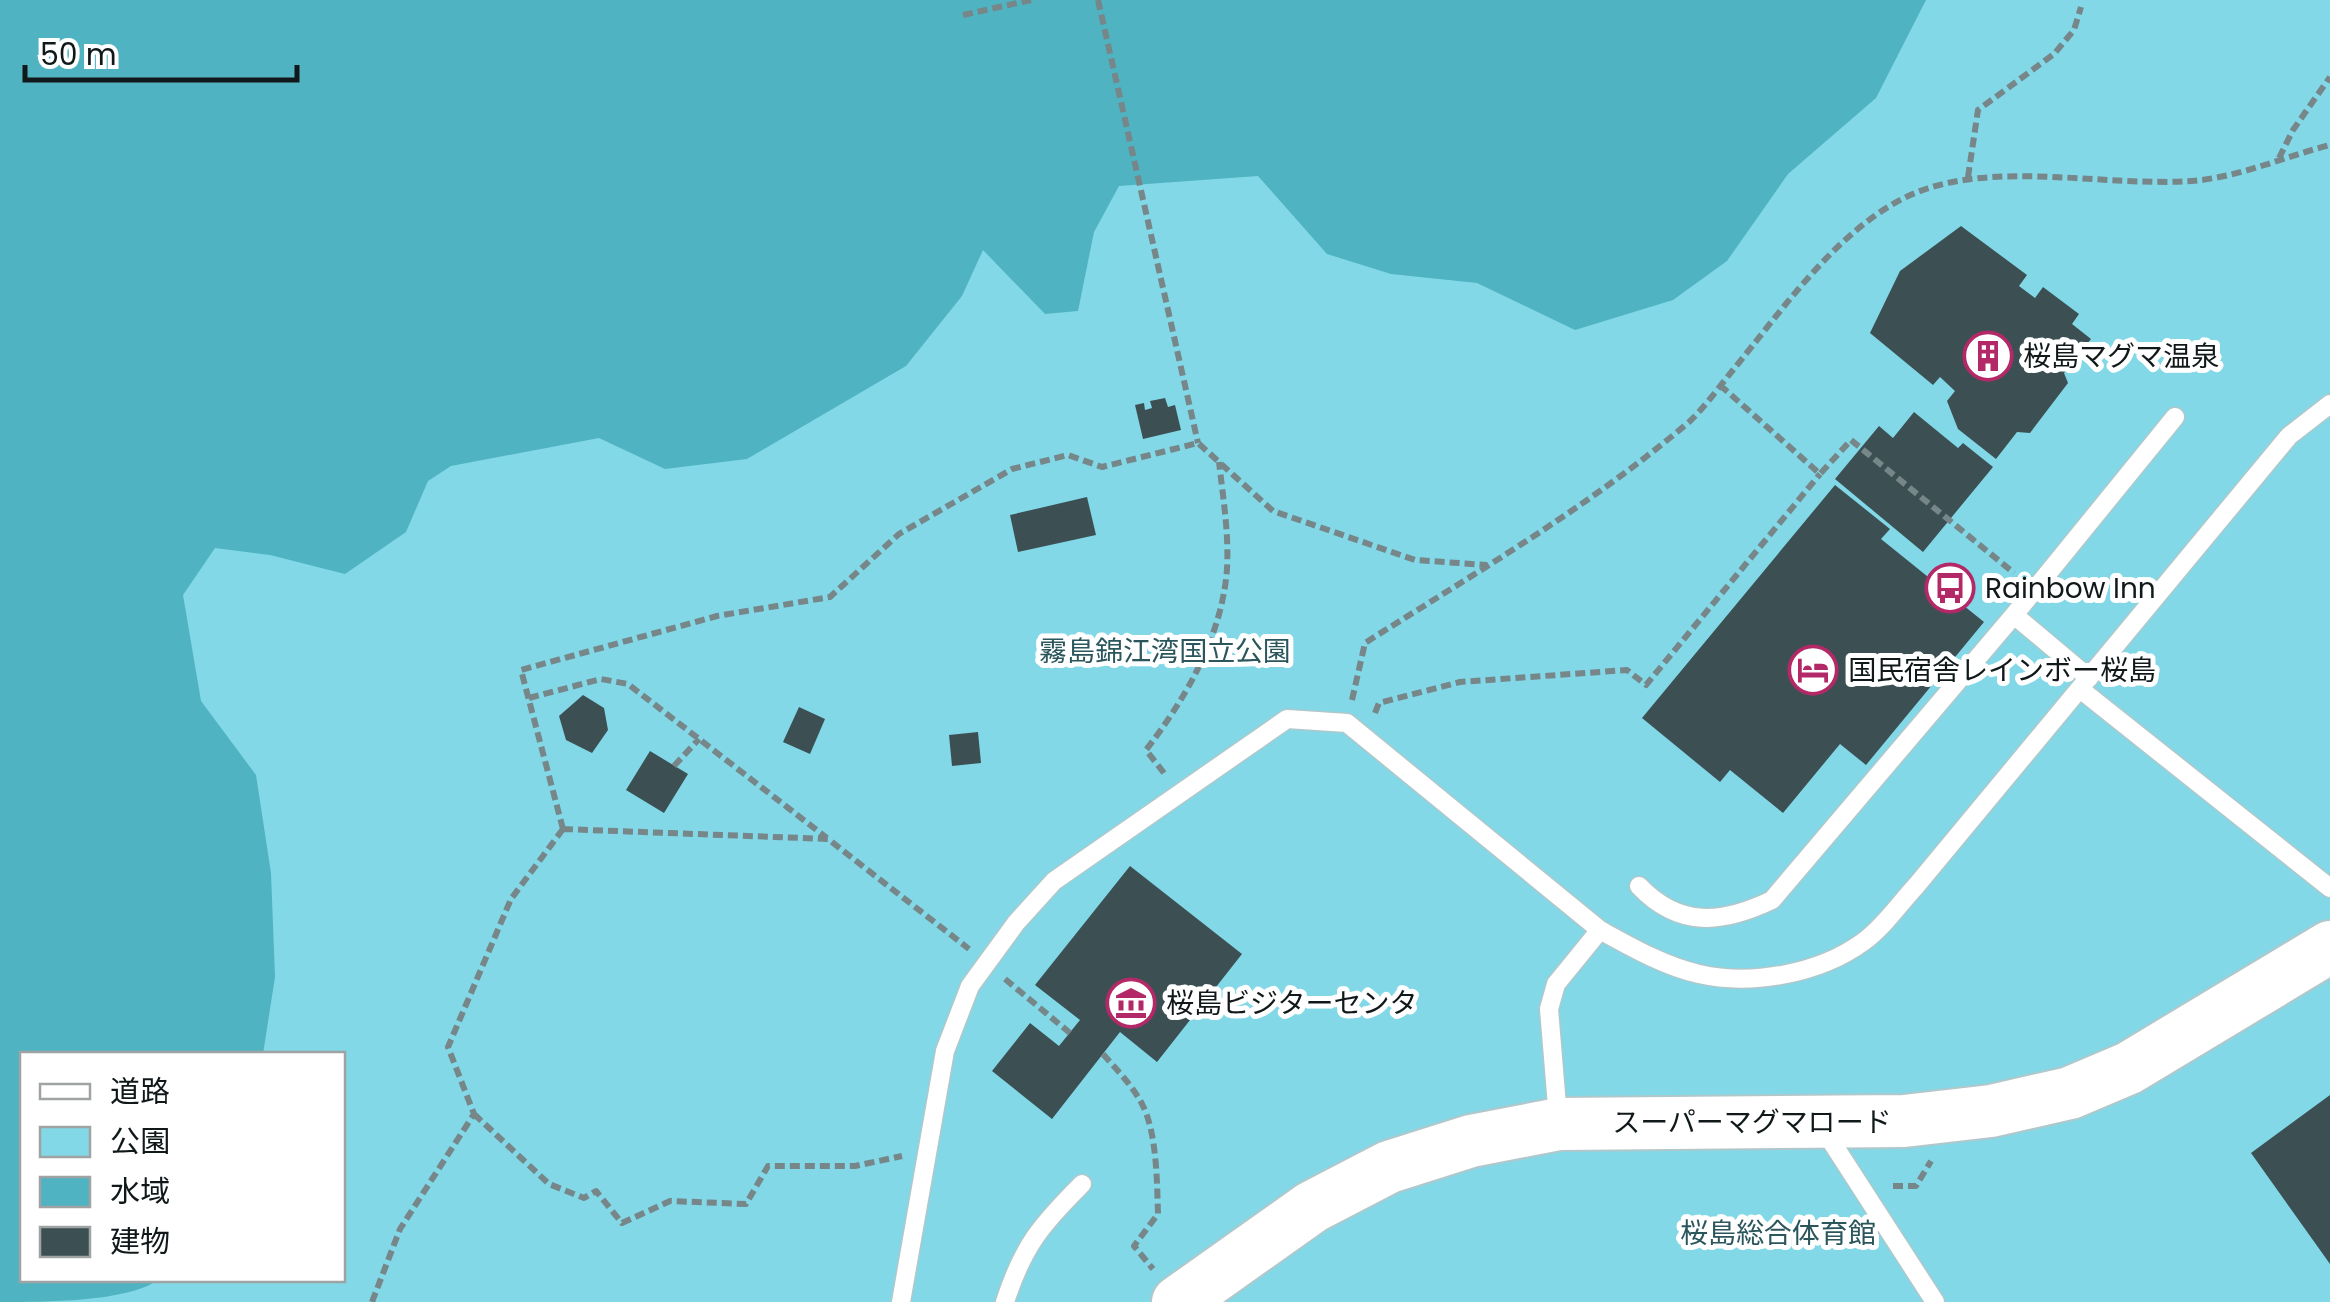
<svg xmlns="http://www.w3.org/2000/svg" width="2330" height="1302" font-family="Poppins,'Noto Sans JP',sans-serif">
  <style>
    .green { fill: #82d8e6; fill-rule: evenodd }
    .water { fill: #50b3c1 }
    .building { fill: #3c5054 }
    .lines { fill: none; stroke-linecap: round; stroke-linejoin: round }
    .lane-casing { stroke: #b0c8cb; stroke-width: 21 }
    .secondary-casing { stroke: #b0c8cb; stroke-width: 56 }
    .path { stroke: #768689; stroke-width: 6; stroke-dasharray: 10 5; stroke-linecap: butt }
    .lane { stroke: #fff; stroke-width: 18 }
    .secondary { stroke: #fff; stroke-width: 52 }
    .labels { text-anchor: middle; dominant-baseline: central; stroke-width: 10; stroke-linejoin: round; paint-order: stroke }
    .poi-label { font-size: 28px; fill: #10181a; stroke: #fff; text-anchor: start }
    .park-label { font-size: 28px; fill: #2a565c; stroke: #fff }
    .street-label { font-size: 28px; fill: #10181a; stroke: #fff }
  </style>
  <rect width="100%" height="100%" fill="#d9f2f6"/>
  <path class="green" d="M 0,0 L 2330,0 L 2330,1302 L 0,1302 ZM 22,1054 L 342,1054 L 342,1280 L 22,1280 Z"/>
  <path class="water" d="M 0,0 L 1926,0 L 1876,98 L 1788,174 L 1727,261 L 1673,300 L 1575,330 L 1477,283 L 1391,274 L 1327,254 L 1258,176 L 1119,186 L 1094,232 L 1078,311 L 1045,314 L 983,250 L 962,296 L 906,366 L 747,459 L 665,469 L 599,438 L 451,466 L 428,481 L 406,532 L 345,574 L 270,555 L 215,548 L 183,595 L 201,701 L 256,775 L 271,873 L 275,977 L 263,1054 L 22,1054 L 22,1280 L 158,1280 C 127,1302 44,1302 0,1302 Z"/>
  <path class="building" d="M 1961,226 L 2027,275 L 2019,286 L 2035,298 L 2043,287 L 2079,314 L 2072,324 L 2091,339 L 2064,373 L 2068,383 L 2030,433 L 2017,432 L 1996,459 L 1958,429 L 1947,401 L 1955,391 L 1940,377 L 1933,385 L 1870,333 L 1900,271 Z
    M 1165,398 L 1168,407 L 1175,405 L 1181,430 L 1143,439 L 1135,405 L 1144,403 L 1145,410 L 1152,408 L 1150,401 Z
    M 1914,412 L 1958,448 L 1963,443 L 1993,467 L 1923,552 L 1835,479 L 1879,426 L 1893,438 Z
    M 1835,485 L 1890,529 L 1881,539 L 1984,622 L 1866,765 L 1840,744 L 1783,813 L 1730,770 L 1720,782 L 1642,718 Z
    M 1087,497 L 1096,535 L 1018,552 L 1010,515 Z
    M 583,695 L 604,708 L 608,730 L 592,753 L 566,740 L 559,716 Z
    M 799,707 L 825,719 L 810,754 L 783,742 Z
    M 978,732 L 981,763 L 952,766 L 949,735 Z
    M 650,751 L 688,774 L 664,813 L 626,790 Z
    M 1130,866 L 1242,954 L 1157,1062 L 1120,1032 L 1052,1119 L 992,1071 L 1030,1023 L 1059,1046 L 1080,1020 L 1035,985 Z
    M 2330,1095 L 2330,1264 L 2251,1153 Z"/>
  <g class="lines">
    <g class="lane-casing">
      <path id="lane" d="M 2089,678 L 2014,615 L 2175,417
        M 2080,689 L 2330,888
        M 1639,886 C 1679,928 1722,924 1772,900 L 2014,615
        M 1558,1118 L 1549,1009 L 1556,984 L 1600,930
        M 1824,1130 L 1935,1302
        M 901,1302 L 945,1051 L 970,986 L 1016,923 L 1054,881 L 1287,719 L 1347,723 L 1600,930 C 1631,947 1664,966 1699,974 C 1751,986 1819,974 1863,942 C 1883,928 1900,903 1916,886 L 2289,436 L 2330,404
        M 1005,1302 C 1023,1246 1041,1225 1082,1184"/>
    </g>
    <g class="secondary-casing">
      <path id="secondary" d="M 1178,1302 L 1312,1207 L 1389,1167 L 1471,1141 L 1559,1124 L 1904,1121 L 1991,1111 L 2070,1093 L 2129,1068 L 2330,947"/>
    </g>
    <path class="path" d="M 1098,0 L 1198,443
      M 963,15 L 1031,0
      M 2279,158 L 2293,130 L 2330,77
      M 1968,177 L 1978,110 L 2054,54 L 2074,30 L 2081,7
      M 1720,385 L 1820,474 L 1851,440 L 2014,573
      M 529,698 L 601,679 L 628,684 L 827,838
      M 1352,700 L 1365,643 C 1475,573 1589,507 1689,422 C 1705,407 1719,387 1733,370 C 1783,309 1841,224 1915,193 C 1995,160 2105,187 2192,181 C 2240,177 2283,157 2330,145
      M 1375,713 L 1379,703 L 1460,682 L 1627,670 L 1646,685 L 1820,474
      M 674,766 L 699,739
      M 1164,773 L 1146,750 C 1186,698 1222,636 1227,569 C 1229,533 1223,497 1219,462
      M 563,829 L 521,670 L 717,616 L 830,597 L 899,534 L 1012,469 L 1068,455 L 1102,467 L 1198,443 L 1273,511 L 1415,560 L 1487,565
      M 563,829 L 828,839 L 969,949
      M 1005,979 L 1070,1033
      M 1103,1054 C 1117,1070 1132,1085 1142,1104 C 1157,1132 1157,1183 1158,1214 L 1134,1246 L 1153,1269
      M 474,1114 L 549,1184 L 584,1198 L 596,1191 L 622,1223 L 670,1201 L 746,1204 L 768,1166 L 855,1166 L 902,1156
      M 1893,1186 L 1916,1186 L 1931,1161
      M 372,1302 L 400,1229 L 474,1114 L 448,1047 L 511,899 L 563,829"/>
    <use href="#lane" class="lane"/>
    <use href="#secondary" class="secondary"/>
  </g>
  <defs>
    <g id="building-ring" transform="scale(2.5)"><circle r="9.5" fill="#fff" stroke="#b32967" stroke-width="1.5"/><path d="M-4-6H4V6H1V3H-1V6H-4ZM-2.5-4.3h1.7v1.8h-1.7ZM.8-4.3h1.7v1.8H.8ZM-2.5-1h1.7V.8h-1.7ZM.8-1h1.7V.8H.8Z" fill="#b32967"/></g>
    <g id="bus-ring" transform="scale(2.5)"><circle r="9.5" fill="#fff" stroke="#b32967" stroke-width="1.5"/><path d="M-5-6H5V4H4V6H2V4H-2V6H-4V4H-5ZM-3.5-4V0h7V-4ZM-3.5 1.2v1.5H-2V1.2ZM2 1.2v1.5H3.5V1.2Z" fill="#b32967"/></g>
    <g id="hotel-ring" transform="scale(2.5)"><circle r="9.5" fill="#fff" stroke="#b32967" stroke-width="1.5"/><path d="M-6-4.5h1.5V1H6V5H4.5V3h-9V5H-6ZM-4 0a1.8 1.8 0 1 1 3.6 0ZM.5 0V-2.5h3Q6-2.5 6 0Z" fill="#b32967"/></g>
    <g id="museum-ring" transform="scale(2.5)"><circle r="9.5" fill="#fff" stroke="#b32967" stroke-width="1.5"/><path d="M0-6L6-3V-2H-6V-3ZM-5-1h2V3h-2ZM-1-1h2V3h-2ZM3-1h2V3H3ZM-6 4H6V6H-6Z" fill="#b32967"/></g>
  </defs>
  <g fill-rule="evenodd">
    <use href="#building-ring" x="1988" y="356"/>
    <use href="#bus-ring" x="1950" y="588"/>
    <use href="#hotel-ring" x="1813" y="670"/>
    <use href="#museum-ring" x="1131" y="1003"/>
  </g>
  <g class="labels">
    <g class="poi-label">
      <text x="2023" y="356">桜島マグマ温泉</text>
      <text x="1985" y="588">Rainbow Inn</text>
      <text x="1848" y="670">国民宿舎レインボー桜島</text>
      <text x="1166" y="1003">桜島ビジターセンタ</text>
    </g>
    <g class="park-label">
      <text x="1165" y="651">霧島錦江湾国立公園</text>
      <text x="1778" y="1233">桜島総合体育館</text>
    </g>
    <g class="street-label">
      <text x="1752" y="1122">スーパーマグマロード</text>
    </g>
  </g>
  <rect x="20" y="1052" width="325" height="230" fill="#ffffff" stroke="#9fa3a3" stroke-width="2.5"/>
  <rect x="40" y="1084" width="50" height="15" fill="#ffffff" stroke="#9fa3a3" stroke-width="2.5"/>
  <text x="110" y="1102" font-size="30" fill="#10181a">道路</text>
  <rect x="40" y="1127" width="50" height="30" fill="#82d8e6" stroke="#9fa3a3" stroke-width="2.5"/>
  <text x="110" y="1152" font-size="30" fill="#10181a">公園</text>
  <rect x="40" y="1177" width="50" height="30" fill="#50b3c1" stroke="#9fa3a3" stroke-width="2.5"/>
  <text x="110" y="1202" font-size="30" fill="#10181a">水域</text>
  <rect x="40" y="1227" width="50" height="30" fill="#3c5054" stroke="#9fa3a3" stroke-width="2.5"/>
  <text x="110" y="1252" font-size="30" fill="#10181a">建物</text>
  <path d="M25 65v15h272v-15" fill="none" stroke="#10181a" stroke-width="5"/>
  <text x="40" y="65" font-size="30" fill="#10181a" stroke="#ffffff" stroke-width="8" paint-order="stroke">50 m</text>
</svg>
